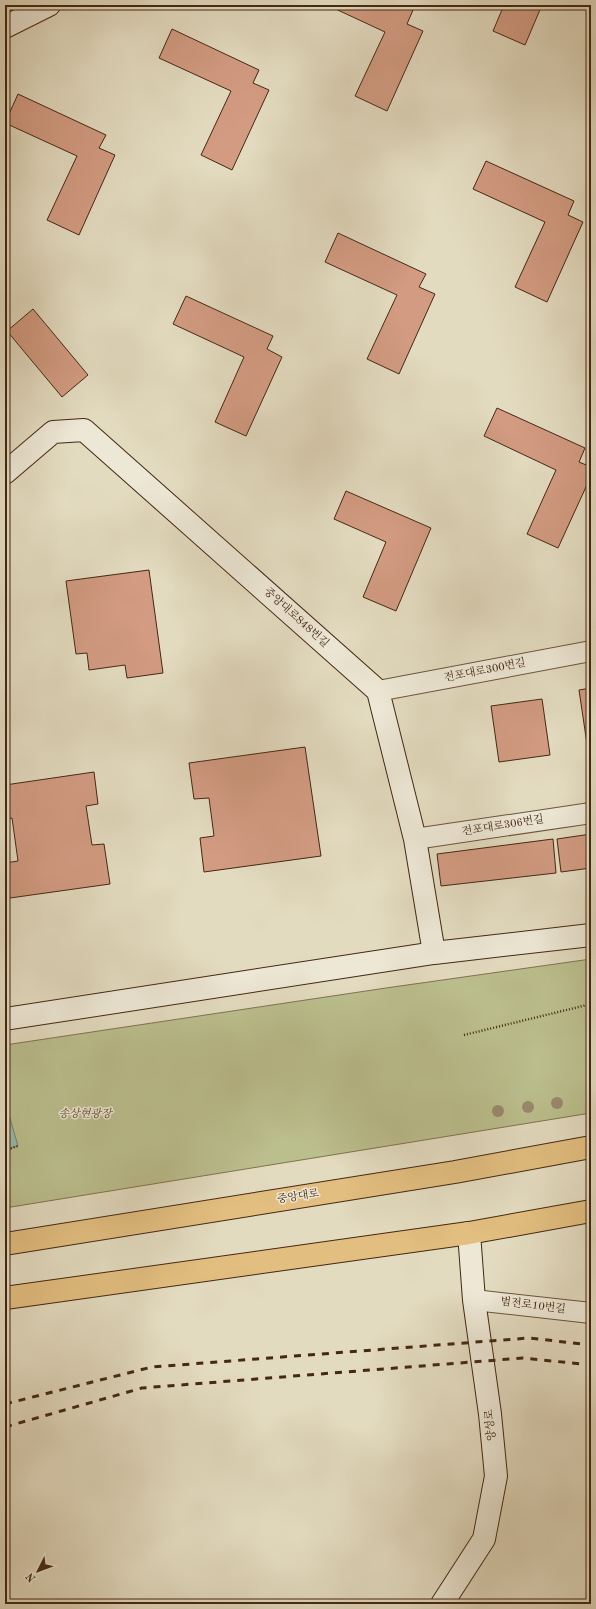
<svg xmlns="http://www.w3.org/2000/svg" width="596" height="1609" font-family="'Old Standard TT','Noto Serif KR',serif">
  <style>
    .green { fill: #bbbe8d; stroke: #80734f }
    .water { fill: #96bcac; stroke: #75816e }
    .building { fill: #d29b82; stroke: #442811 }
    .lines { fill: none; stroke-linecap: round; stroke-linejoin: round }
    .street-casing { stroke: #6c553d; stroke-width: 22 }
    .secondary-casing { stroke: #442811; stroke-width: 24 }
    .primary-casing { stroke: #442811; stroke-width: 24 }
    .path { stroke: #442811; stroke-width: 2.5; stroke-dasharray: 1 2; stroke-linecap: butt }
    .street { stroke: #ede8d6; stroke-width: 20 }
    .secondary { stroke: #ede8d6; stroke-width: 22 }
    .primary { stroke: #e2be80; stroke-width: 22 }
    .rail { stroke: #442811; stroke-width: 3; stroke-dasharray: 7 7; stroke-linecap: butt }
    .tree { fill: #99896e }
    .labels { text-anchor: middle; dominant-baseline: central; stroke-width: 3; stroke-linejoin: round; paint-order: stroke }
    .street-label { font-size: 11px; fill: #442811; stroke: #ede8d6 }
    .park-label { font-size: 11px; font-style: italic; fill: #5c462a; stroke: #ede8d6 }
  </style>
  <rect width="100%" height="100%" fill="#e3dbc0"/>
  <filter id="stains"><feTurbulence type="fractalNoise" baseFrequency=".005" numOctaves="4"/><feColorMatrix values="0 0 0 0 .2 0 0 0 0 .09 0 0 0 0 .02 0 0 0 .5 -.17"/></filter>
  <radialGradient id="worn" r=".72"><stop offset=".6" stop-color="#630" stop-opacity="0"/><stop offset="1" stop-color="#630" stop-opacity=".3"/></radialGradient>
  <path class="green" d="M 591,959 L 591,1113 L 5,1208 L 5,1045 L 386,988 Z"/>
  <path class="water" d="M 5,1101 L 18,1146 L 5,1150 Z"/>
  <path class="building" d="M 327,5 L 402,5 L 413,10 L 407,24 L 423,31 L 387,111 L 355,96 L 385,32 Z
    M 504,5 L 542,5 L 525,45 L 493,31 Z
    M 172,29 L 259,70 L 253,83 L 269,90 L 232,170 L 201,155 L 231,91 L 159,58 Z
    M 18,94 L 106,135 L 99,148 L 115,155 L 79,235 L 47,220 L 77,156 L 5,123 Z
    M 486,161 L 574,201 L 568,215 L 583,222 L 547,302 L 515,287 L 545,222 L 473,189 Z
    M 338,233 L 426,274 L 419,287 L 435,294 L 399,374 L 367,359 L 397,295 L 325,262 Z
    M 186,296 L 273,336 L 267,349 L 282,357 L 246,436 L 215,422 L 244,357 L 173,324 Z
    M 33,309 L 88,375 L 62,397 L 7,331 Z
    M 497,408 L 585,448 L 579,462 L 591,467 L 591,476 L 558,548 L 527,534 L 556,470 L 484,436 Z
    M 346,491 L 431,528 L 396,611 L 363,597 L 386,542 L 334,519 Z
    M 149,570 L 163,673 L 127,678 L 125,665 L 89,670 L 87,653 L 76,654 L 66,581 Z
    M 591,688 L 591,744 L 587,744 L 579,690 Z
    M 542,699 L 550,755 L 499,762 L 491,706 Z
    M 305,747 L 321,856 L 204,872 L 200,838 L 214,836 L 209,798 L 194,799 L 189,763 Z
    M 94,772 L 98,804 L 86,806 L 92,845 L 104,844 L 110,884 L 10,898 L 5,863 L 18,861 L 12,818 L 5,819 L 5,785 Z
    M 591,834 L 591,868 L 561,872 L 557,839 Z
    M 553,839 L 556,873 L 441,886 L 437,854 Z"/>
  <g class="lines">
    <g class="street-casing">
      <path id="street" d="M 378,691 L 591,651
        M 415,839 L 591,813
        M 474,1300 L 591,1313"/>
    </g>
    <g class="secondary-casing">
      <path id="secondary" d="M 5,27 L 49,5
        M 5,473 L 53,432 L 84,430 L 378,691 L 415,839 L 434,953
        M 5,1019 L 434,953 L 591,935
        M 442,1604 L 484,1539 L 496,1476 L 490,1414 L 474,1300 L 469,1233"/>
    </g>
    <g class="primary-casing">
      <path id="primary" d="M 5,1244 L 455,1172 L 591,1147
        M 5,1298 L 469,1233 L 591,1211"/>
    </g>
    <path class="path" d="M 464,1035 L 591,1004
      M 5,1150 L 18,1146"/>
    <use href="#street" class="street"/>
    <use href="#secondary" class="secondary"/>
    <use href="#primary" class="primary"/>
    <path class="rail" d="M 5,1404 L 152,1367 L 529,1338 L 591,1345
      M 5,1427 L 142,1388 L 523,1358 L 591,1365"/>
  </g>
  <g class="tree">
    <circle cx="557" cy="1103" r="6"/>
    <circle cx="528" cy="1107" r="6"/>
    <circle cx="498" cy="1111" r="6"/>
  </g>
  <g class="labels">
    <g class="street-label">
      <text transform="translate(296 618) rotate(42)">중앙대로848번길</text>
      <text transform="translate(485 671) rotate(-11)">전포대로300번길</text>
      <text transform="translate(503 826) rotate(-9)">전포대로306번길</text>
      <text transform="translate(298 1197) rotate(-9)">중앙대로</text>
      <text transform="translate(533 1306) rotate(7)">범전로10번길</text>
      <text transform="translate(491 1425) rotate(-96)">양성로</text>
    </g>
    <g class="park-label">
      <text x="85" y="1114">송상현광장</text>
    </g>
  </g>
  <rect width="596" height="1609" fill="none" stroke="#e3dbc0" stroke-width="20"/>
  <rect x="6" y="6" width="584" height="1597" fill="none" stroke="#442811" stroke-width="2"/>
  <rect x="10" y="10" width="576" height="1589" fill="none" stroke="#442811"/>
  <g transform="translate(38 1571) rotate(228)" stroke="#ede8d6" stroke-width="3" paint-order="stroke">
  <path d="M0-3L7 15L0 10L-7 15Z" fill="#442811"/>
  <text y="-6" font-size="11" font-weight="bold" text-anchor="middle" fill="#442811">N</text>
  </g>
  <rect width="100%" height="100%" filter="url(#stains)"/>
  <rect width="100%" height="100%" fill="url(#worn)"/>
</svg>
